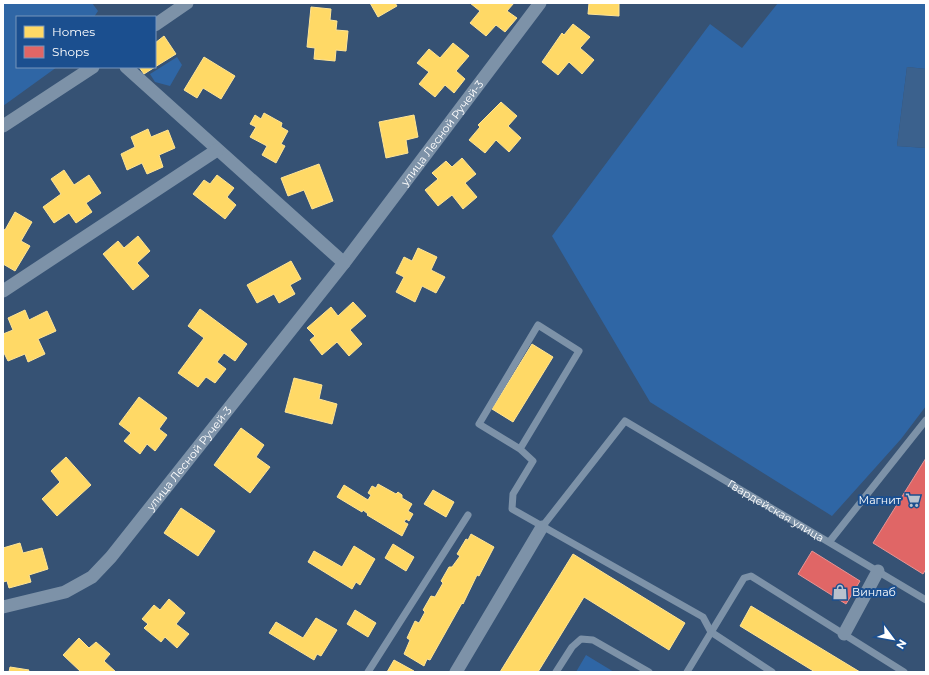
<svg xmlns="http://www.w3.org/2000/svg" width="929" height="675" font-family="Montserrat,sans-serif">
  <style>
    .green { fill: #2f66a5 }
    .water { fill: #3b618d }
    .homes { fill: #ffd966; stroke: #ffe494 }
    .shops { fill: #e06666; stroke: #e99494 }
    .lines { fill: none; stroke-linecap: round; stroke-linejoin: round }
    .lane { stroke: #7d92a8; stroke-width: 7 }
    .street { stroke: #7d92a8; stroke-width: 13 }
    .labels { text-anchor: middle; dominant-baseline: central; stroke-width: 4; stroke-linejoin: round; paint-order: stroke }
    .street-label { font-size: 11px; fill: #fff; stroke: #1b4f8f }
    .poi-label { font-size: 11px; fill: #fff; stroke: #1b4f8f; text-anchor: end }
  </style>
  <rect width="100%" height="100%" fill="#365274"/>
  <path class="green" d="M 3,3 L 92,3 L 98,11 L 94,17 L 17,17 L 17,67 L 57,67 L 3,106 Z
    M 778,3 L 926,3 L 926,69 L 907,67 L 897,146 L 926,148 L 926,406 L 901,439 L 832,516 L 650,402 L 552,236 L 710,24 L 742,48 Z
    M 177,57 L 182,65 L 170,86 L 155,82 L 150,74 Z
    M 586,655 L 614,672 L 576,672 Z"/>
  <path class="water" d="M 907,67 L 926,69 L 926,148 L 897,146 Z"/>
  <path class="homes" d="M 370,3 L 395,3 L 397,6 L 378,17 Z
    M 470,3 L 514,3 L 507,11 L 517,18 L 505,32 L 496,25 L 486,36 L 470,23 L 480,11 Z
    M 589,3 L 619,3 L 619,16 L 588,14 Z
    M 311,7 L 331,9 L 330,20 L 337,21 L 336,30 L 348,31 L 346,51 L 336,50 L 335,61 L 314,59 L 315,48 L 307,47 Z
    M 573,24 L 590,37 L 580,48 L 594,60 L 582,74 L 569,62 L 558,75 L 542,62 L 562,33 L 564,35 Z
    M 164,36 L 176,54 L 155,67 L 155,43 Z
    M 453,43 L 469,56 L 456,71 L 465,79 L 454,93 L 445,85 L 435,97 L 419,84 L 429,72 L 417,63 L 429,49 L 440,58 Z
    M 204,57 L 235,76 L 221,99 L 203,88 L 197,98 L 184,90 Z
    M 139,67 L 155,67 L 144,74 Z
    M 501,102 L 517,116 L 508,126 L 521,138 L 509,152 L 496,140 L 485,153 L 469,140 L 480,127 L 478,125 Z
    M 264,113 L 282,123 L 281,127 L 288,131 L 281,144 L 285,146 L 276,163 L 262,155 L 267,146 L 250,137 L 256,127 L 250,124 L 255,115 L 261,119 Z
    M 414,115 L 418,137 L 406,140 L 408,153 L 386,158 L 379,122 Z
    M 148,129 L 151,137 L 168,130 L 175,148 L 159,155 L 163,167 L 147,174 L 142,163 L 127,170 L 121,154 L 135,147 L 131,137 Z
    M 462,158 L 476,174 L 465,183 L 477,197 L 463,209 L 452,195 L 438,206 L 425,190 L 438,179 L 432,173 L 446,161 L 452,167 Z
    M 319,164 L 333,201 L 312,209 L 304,190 L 288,196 L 281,178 Z
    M 64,170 L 74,185 L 89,175 L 101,193 L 86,203 L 92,212 L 76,223 L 69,213 L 54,223 L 43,207 L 61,194 L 51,179 Z
    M 217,175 L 234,188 L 227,197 L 236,205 L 225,219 L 193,194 L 204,180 L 210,184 Z
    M 15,212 L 32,222 L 21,241 L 30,246 L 15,271 L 3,264 L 3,229 L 5,230 Z
    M 138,236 L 150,251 L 137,263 L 149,276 L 133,290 L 103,254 L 118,241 L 124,248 Z
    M 418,248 L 437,257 L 431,270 L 445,277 L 436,293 L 422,286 L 415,302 L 396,292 L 404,277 L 396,273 L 404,257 L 412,261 Z
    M 291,261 L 301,279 L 290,285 L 295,294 L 279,303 L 274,294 L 257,303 L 247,285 Z
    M 353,302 L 366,316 L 350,330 L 362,344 L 349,356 L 337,342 L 322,355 L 310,340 L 315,336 L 307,328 L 331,307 L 338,316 Z
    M 200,309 L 247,344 L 235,361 L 224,353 L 217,362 L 226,369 L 215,383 L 206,377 L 198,387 L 178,373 L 204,338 L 188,326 Z
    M 25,310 L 29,320 L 47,311 L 56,331 L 38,339 L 45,354 L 28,362 L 25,354 L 8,361 L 3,351 L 3,334 L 13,330 L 8,318 Z
    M 532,344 L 553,357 L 513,422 L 492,409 Z
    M 294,378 L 322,385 L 319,399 L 337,404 L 332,424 L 285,412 Z
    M 139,397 L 167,418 L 159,429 L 167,435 L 155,451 L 147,444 L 140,454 L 124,441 L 131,433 L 119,424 Z
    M 241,428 L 264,445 L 256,457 L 270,467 L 250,493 L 214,465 Z
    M 66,457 L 91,485 L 57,516 L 42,499 L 60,482 L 51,471 Z
    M 378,484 L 396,494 L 398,492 L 402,495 L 402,498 L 412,504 L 408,511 L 413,514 L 409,521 L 406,519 L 404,522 L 408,524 L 402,536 L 367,515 L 368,514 L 363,510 L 362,512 L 337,497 L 344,485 L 368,500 L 371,495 L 368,493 L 372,486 L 376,488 Z
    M 433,490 L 454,502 L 446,517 L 424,504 Z
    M 181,508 L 215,531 L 198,556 L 164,533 Z
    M 471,534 L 494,547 L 479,576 L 477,575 L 463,604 L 462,603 L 430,660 L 427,659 L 424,666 L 404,654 L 410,640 L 407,638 L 415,621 L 419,623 L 425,612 L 423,610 L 431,596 L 435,597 L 443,583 L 441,581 L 449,567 L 452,567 L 460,556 L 457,554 L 466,539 L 468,540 Z
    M 20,543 L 23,553 L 42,548 L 48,569 L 29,575 L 31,582 L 9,588 L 7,581 L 3,582 L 3,548 Z
    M 393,544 L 414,557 L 406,571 L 385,558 Z
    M 354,546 L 375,559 L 360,585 L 356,582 L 352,589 L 308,562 L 314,551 L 342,567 Z
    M 573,554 L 685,623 L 669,650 L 584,597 L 538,672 L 500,672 Z
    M 169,599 L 185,613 L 176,624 L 189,634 L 177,648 L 165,637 L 161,642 L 144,628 L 148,624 L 142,619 L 154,605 L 160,610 Z
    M 751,606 L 860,672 L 815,672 L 740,626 Z
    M 355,610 L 376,623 L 368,637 L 347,624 Z
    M 316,618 L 337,630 L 321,656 L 317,654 L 314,660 L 269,633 L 276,622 L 303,638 Z
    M 79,638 L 89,648 L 96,642 L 110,654 L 104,661 L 116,672 L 81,672 L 63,655 Z
    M 394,660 L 414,671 L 413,672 L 387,672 Z
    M 10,667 L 29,670 L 28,672 L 9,672 Z"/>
  <path class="shops" d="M 926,458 L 926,569 L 923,574 L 873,543 Z
    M 812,551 L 860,581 L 846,604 L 798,574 Z"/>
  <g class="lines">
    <g class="lane">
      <path d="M 520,449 L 479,424 L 538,325 L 579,351 L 520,449 L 533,461 L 513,494 L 512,509 L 703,617 L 711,632 L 772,672"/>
      <path id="s1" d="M 542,527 L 625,421 L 926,600"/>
      <path d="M 830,541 L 926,420"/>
      <path d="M 368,672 L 468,515"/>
      <path d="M 556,672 L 572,647 L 581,639 L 593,640 L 649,672"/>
      <path d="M 687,672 L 744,578 L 751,576 L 904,672"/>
    </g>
    <g class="street">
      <path d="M 155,25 L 187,3"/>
      <path id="s2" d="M 126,67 L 344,263 L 540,3"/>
      <path d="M 3,126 L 93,67"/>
      <path d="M 3,291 L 217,150"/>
      <path id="s3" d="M 3,607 L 65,592 L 92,577 L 111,557 L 344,263"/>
      <path d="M 844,634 L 878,571"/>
      <path d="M 456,672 L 542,527"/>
    </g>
  </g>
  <defs>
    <g id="supermarket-bare" transform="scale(1.2)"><path d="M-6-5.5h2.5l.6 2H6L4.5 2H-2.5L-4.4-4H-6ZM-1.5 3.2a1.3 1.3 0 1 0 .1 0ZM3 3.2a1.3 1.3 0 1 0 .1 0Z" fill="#b9c2ce" stroke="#1b4f8f" stroke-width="2.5" paint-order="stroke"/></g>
    <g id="shop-bare" transform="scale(1.2)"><path d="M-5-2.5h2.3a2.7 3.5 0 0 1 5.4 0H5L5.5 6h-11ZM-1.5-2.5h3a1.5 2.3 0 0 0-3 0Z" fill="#b9c2ce" stroke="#1b4f8f" stroke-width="2.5" paint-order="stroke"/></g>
  </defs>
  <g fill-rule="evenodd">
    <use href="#supermarket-bare" x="913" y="500"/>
    <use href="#shop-bare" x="840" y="592"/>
  </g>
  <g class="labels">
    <g class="street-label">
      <text stroke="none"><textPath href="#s2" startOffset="456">улица Лесной Ручей-3</textPath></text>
      <text stroke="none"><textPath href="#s3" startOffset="248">улица Лесной Ручей-3</textPath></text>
      <text stroke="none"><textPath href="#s1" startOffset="310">Гвардейская улица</textPath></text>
    </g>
    <g class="poi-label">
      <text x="901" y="500">Магнит</text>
      <text x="852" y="592" text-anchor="start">Винлаб</text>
    </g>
  </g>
  <rect width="929" height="675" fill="none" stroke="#ffffff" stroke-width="8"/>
  <rect x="16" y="16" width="140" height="52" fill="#1b4f8f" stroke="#7695bc"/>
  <rect x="24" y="26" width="20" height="12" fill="#ffd966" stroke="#7695bc"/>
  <text x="52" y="36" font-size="12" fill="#ffffff">Homes</text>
  <rect x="24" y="46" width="20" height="12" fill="#e06666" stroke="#7695bc"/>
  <text x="52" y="56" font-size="12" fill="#ffffff">Shops</text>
  <g transform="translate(893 639) rotate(122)" stroke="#1b4f8f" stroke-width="3" paint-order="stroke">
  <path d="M0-3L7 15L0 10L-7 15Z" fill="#ffffff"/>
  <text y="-6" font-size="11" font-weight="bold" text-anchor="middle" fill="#ffffff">N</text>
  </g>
</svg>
